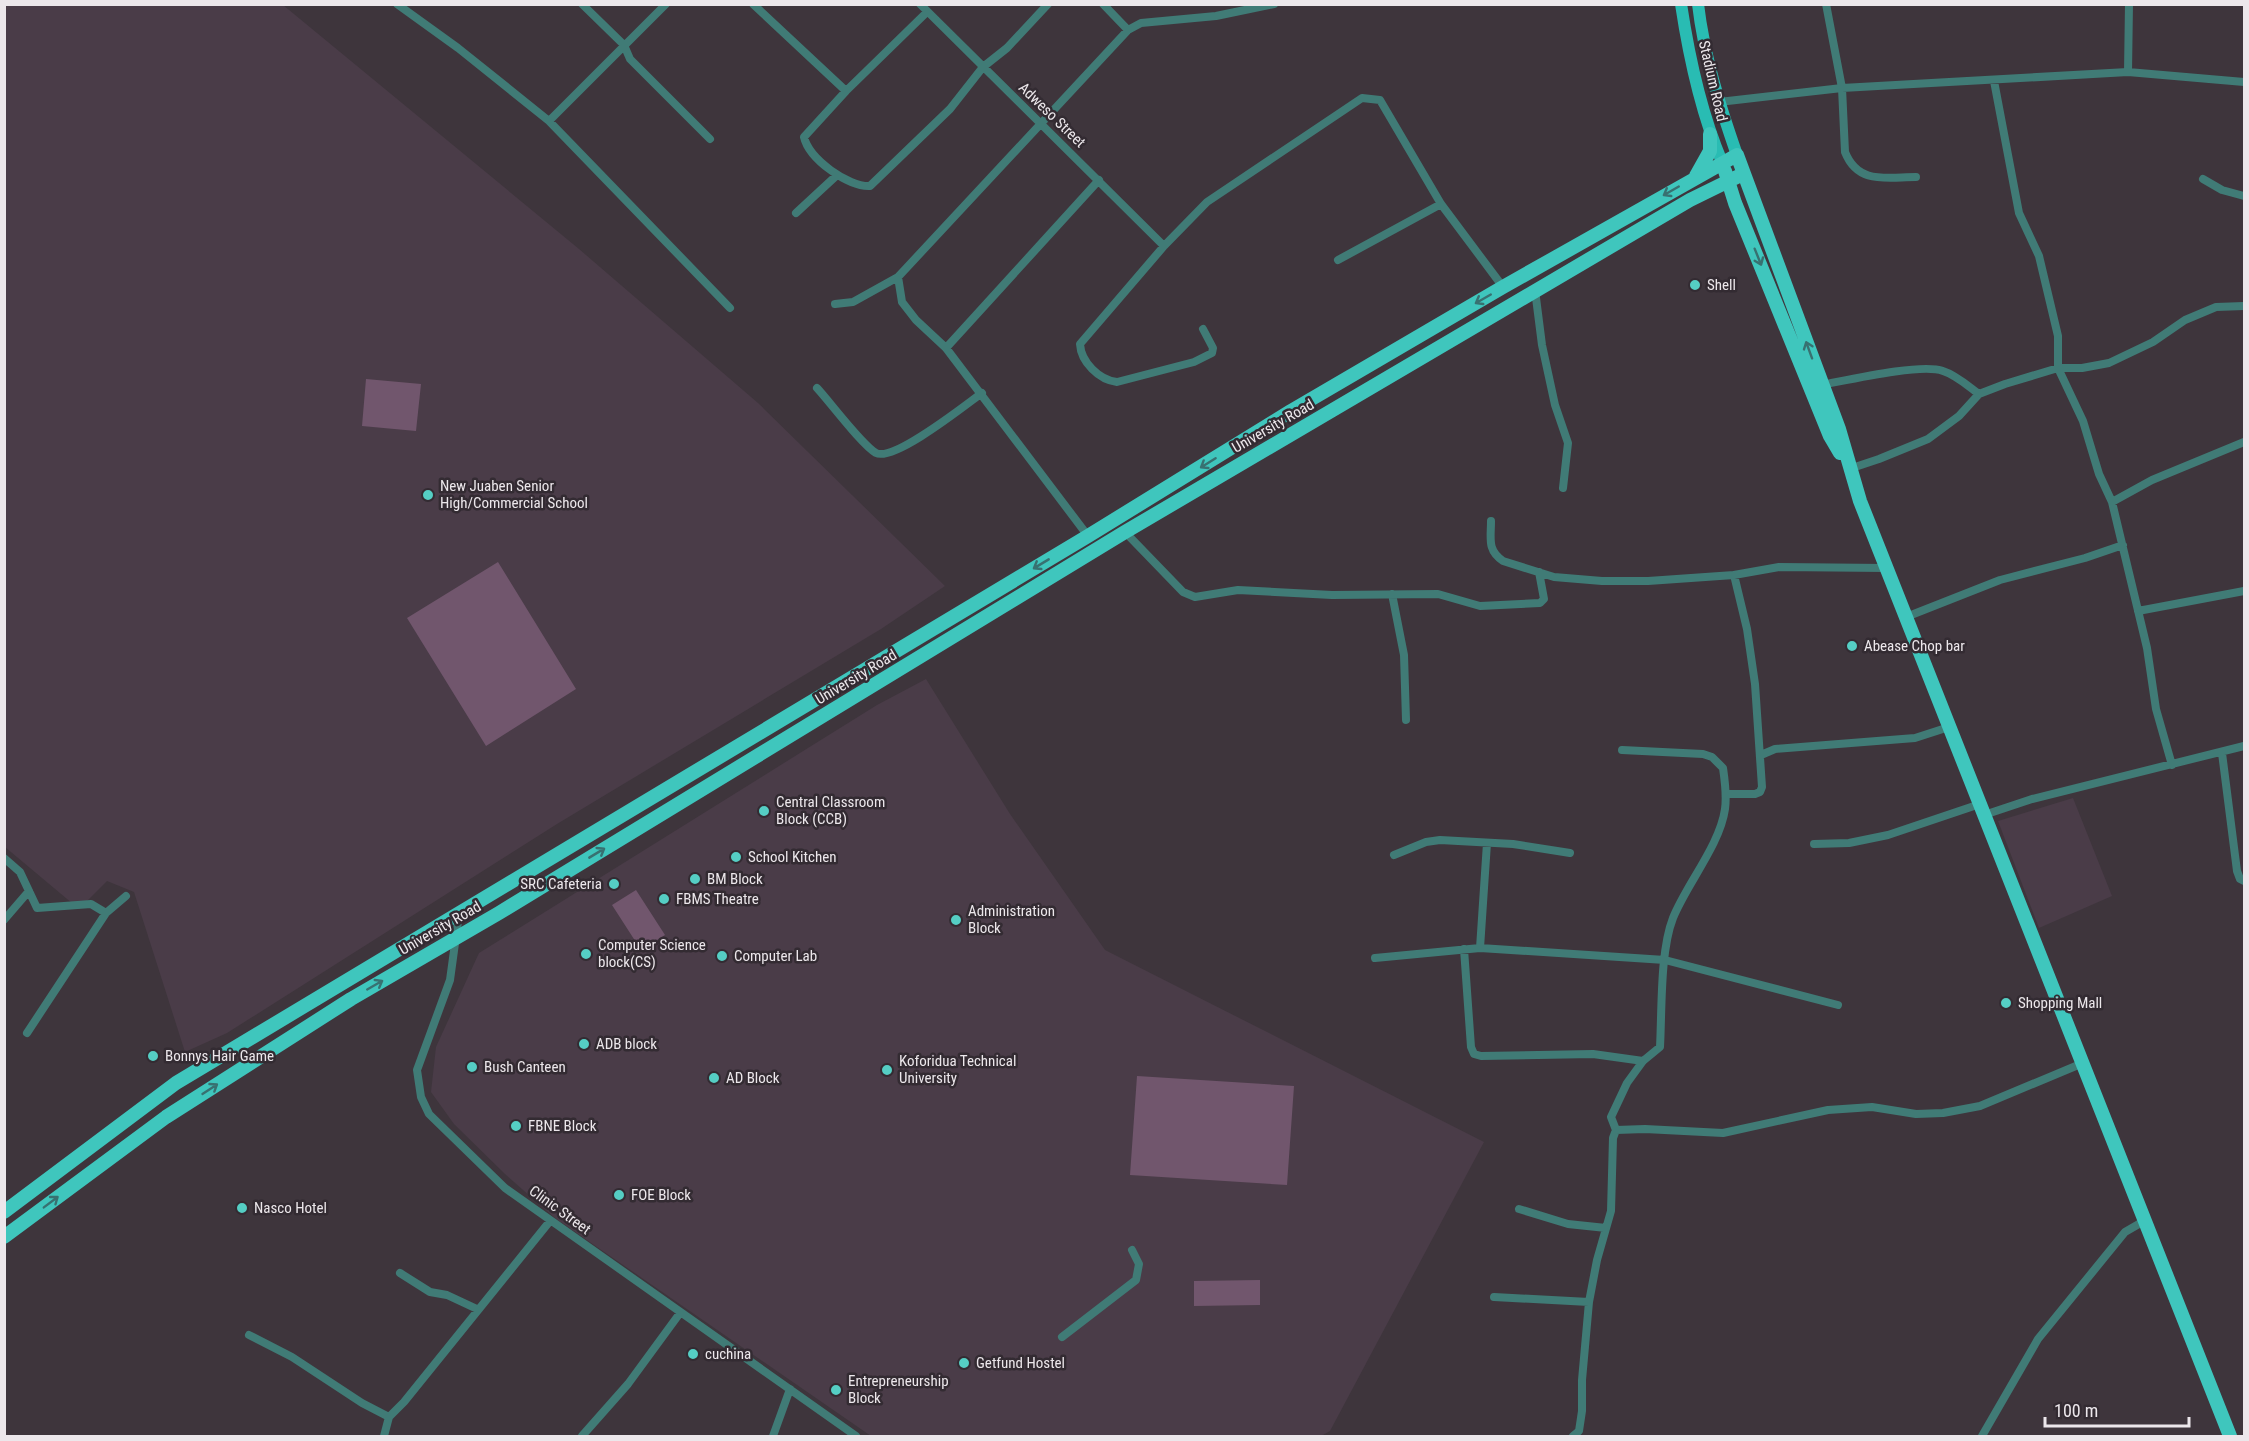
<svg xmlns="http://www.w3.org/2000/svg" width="2249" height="1441" font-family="'Roboto Condensed',sans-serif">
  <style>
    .built { fill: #4a3c48 }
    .green { fill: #71566d }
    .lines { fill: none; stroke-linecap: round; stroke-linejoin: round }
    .minor { stroke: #407b76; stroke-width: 8 }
    .primary { stroke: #29bcb3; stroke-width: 12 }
    .trunk { stroke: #3fc6bd; stroke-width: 14 }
    .oneway { stroke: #387171 }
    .poi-dot { fill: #55cec4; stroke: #332b32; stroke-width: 2 }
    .labels { text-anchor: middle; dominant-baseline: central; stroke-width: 5; stroke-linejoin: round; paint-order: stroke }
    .street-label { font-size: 15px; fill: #ece7eb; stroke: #332b32 }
    .poi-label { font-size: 15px; fill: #ece7eb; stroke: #332b32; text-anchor: start }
  </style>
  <rect width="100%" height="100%" fill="#3e353c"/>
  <path class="built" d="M 4,5 L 283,5 L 579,249 L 758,403 L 945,586 L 881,629 L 557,824 L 227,1033 L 185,1052 L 134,892 L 107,881 L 79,909 L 5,847 Z
    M 926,679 L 1010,814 L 1105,950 L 1484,1142 L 1330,1431 L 1321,1436 L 871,1436 L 555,1218 L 505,1174 L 454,1124 L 431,1092 L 436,1047 L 479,953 L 877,705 Z
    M 2073,798 L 2112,896 L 2039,928 L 1998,821 Z"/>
  <path class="green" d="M 366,379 L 421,384 L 416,431 L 362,426 Z
    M 498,562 L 576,689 L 486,746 L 407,618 Z
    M 636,890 L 665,935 L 641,950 L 612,905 Z
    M 1137,1076 L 1294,1086 L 1287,1185 L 1130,1175 Z
    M 1260,1280 L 1260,1305 L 1194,1306 L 1194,1281 Z"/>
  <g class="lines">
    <path class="minor" d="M 397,4 L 458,48 L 549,121 L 730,308
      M 582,4 L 624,45 L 630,59 L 710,139
      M 753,4 L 846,91
      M 920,4 L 1164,246
      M 1103,4 L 1128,30 L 1141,23 L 1216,16 L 1274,4
      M 1826,4 L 1842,88 L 1845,152 C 1858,185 1887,177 1916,177
      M 927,12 L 846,91 L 804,137 C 809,159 848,187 870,186 L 950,109 L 983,67 L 1007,48 L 1048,4
      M 2128,72 L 2129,4
      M 1994,81 L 2019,213 L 2039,256 L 2058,336 L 2058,368 L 2083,421 L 2099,474 L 2112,502 L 2147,648 L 2156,709 L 2172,765
      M 1719,102 L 1842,88 L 2128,72 L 2244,82
      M 549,121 L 666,4
      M 2203,179 L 2222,190 L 2244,196
      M 1099,180 L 946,348 L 916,320 L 902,302 L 898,277 L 1128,30
      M 796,213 L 836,176
      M 1338,260 L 1441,204
      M 1535,290 L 1542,345 L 1555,405 L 1568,443 L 1563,488
      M 835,304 L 853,302 L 898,277
      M 1203,329 L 1213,348 L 1212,353 L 1194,362 L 1117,382 C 1099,380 1081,362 1080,344 L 1164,246 L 1207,202 L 1362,98 L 1380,100 L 1441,204 L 1503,287
      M 946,348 L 1088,536
      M 1821,385 C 1848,380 1921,363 1943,371 C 1956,375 1968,386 1979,394
      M 817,388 C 830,402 862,445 876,453 C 894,462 964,406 982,393
      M 1849,469 L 1879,459 L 1928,439 L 1959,416 L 1979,394 L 2005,384 L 2058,368 L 2082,368 L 2109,363 L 2153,342 L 2185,320 L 2216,307 L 2244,306
      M 2112,502 L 2152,480 L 2244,442
      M 1491,521 C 1491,539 1487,550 1503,561 L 1554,577 L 1602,581 L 1648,581 L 1734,575 L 1779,567 L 1886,568
      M 1125,532 L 1183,592 L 1195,597 L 1238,590 L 1332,595 L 1438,594 L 1480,606 L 1540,603 L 1544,599 L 1539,572
      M 1392,594 L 1404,655 L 1406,720
      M 2138,611 L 2244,591
      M 1906,617 L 2000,580 L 2085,558 L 2123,545
      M 2222,753 L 2237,871 L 2240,879 L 2244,881
      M 1761,755 L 1775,749 L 1915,738 L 1949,727
      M 1726,794 L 1755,794 L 1760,792 L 1762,787 L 1755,684 L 1747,629 L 1734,575
      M 1984,815 L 2032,799 L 2244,746
      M 1814,844 L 1849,843 L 1888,835 L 1980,804
      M 1394,855 L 1426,842 L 1440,840 L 1513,844 L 1570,853
      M 4,858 L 20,872 L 37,908 L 91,904 L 106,913
      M 459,914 L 450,980 L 417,1070 L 421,1097 L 429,1114 L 505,1188 L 856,1436
      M 4,920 L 29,891
      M 1480,948 L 1487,843
      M 1464,949 L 1471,1047 L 1474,1054 L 1481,1056 L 1593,1054 L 1643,1061
      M 1375,958 L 1480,948 L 1665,960 L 1838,1005
      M 27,1033 L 106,913 L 126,896
      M 1616,1130 L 1611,1117 L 1627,1083 L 1643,1061 L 1660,1047 C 1662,1010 1660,951 1673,918 C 1686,885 1720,845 1725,809 C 1727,795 1725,782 1723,768 L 1712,757 L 1703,754 L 1622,750
      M 1519,1209 L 1568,1224 L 1606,1228
      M 400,1273 L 430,1292 L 447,1295 L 477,1309
      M 1494,1297 L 1589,1302
      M 249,1335 L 292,1357 L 362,1403 L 389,1417
      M 1062,1337 L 1136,1280 L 1139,1264 L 1132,1250
      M 384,1436 L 389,1417 L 404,1402 L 550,1221
      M 582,1436 L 628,1384 L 680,1313
      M 773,1436 L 790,1389
      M 1573,1436 L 1579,1431 L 1582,1411 L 1582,1380 L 1589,1302 L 1597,1260 L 1611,1211 L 1613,1138 L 1616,1130 L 1645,1129 L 1723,1133 L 1828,1110 L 1872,1107 L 1916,1114 L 1943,1113 L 1980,1106 L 2083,1063
      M 1982,1436 L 2038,1339 L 2125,1232 L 2144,1221"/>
    <path class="primary" d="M 1681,4 C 1689,57 1701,113 1722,162
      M 1698,4 C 1704,56 1720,106 1737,155"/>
    <path class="trunk" d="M 1725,171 L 1735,203 L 1830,436 L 1840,453
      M 1696,176 L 1710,151 L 1710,134
      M 4,1212 L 176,1083 L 1088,536 L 1291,411 L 1503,287 L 1737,155 L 1839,429 L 1860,501 L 2230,1436
      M 4,1237 L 166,1117 L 351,999 L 499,913 L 1125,532 L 1690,200 L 1743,174"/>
  </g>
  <defs><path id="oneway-shaft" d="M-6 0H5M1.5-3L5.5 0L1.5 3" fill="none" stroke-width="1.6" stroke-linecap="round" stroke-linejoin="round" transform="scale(1.5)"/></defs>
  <g class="oneway">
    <use href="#oneway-shaft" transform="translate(1671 191) rotate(150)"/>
    <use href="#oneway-shaft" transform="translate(1758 257) rotate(68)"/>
    <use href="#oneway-shaft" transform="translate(1483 299) rotate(150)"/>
    <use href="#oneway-shaft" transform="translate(1809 350) rotate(-110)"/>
    <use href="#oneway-shaft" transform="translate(1208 463) rotate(148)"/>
    <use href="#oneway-shaft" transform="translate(1041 564) rotate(149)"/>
    <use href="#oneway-shaft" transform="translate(597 853) rotate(-31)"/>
    <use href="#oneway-shaft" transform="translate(375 985) rotate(-30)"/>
    <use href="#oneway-shaft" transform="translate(210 1089) rotate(-33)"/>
    <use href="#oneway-shaft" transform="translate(51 1202) rotate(-37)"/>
  </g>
  <g class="poi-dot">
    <circle cx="1695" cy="285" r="6"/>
    <circle cx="428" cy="495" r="6"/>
    <circle cx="1852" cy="646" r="6"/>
    <circle cx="764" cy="811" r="6"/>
    <circle cx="736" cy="857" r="6"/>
    <circle cx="695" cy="879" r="6"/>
    <circle cx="614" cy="884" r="6"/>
    <circle cx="664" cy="899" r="6"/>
    <circle cx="956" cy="920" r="6"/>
    <circle cx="586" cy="954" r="6"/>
    <circle cx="722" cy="956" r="6"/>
    <circle cx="2006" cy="1003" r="6"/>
    <circle cx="584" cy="1044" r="6"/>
    <circle cx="153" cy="1056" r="6"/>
    <circle cx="472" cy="1067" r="6"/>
    <circle cx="887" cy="1070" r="6"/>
    <circle cx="714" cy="1078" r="6"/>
    <circle cx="516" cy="1126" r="6"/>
    <circle cx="619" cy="1195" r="6"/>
    <circle cx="242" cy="1208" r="6"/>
    <circle cx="693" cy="1354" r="6"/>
    <circle cx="964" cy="1363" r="6"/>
    <circle cx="836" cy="1390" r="6"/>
  </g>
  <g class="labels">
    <g class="street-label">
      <text transform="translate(1713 81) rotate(77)">Stadium Road</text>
      <text transform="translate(1052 115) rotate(44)">Adweso Street</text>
      <text transform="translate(1273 426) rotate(-30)">University Road</text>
      <text transform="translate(856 677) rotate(-31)">University Road</text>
      <text transform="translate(440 928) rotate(-30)">University Road</text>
      <text transform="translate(560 1210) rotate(36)">Clinic Street</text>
    </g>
    <g class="poi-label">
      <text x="1707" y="285">Shell</text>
      <text x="440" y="486">New Juaben Senior<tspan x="440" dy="17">High/Commercial School</tspan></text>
      <text x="1864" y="646">Abease Chop bar</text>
      <text x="776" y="802">Central Classroom<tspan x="776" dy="17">Block (CCB)</tspan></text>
      <text x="748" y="857">School Kitchen</text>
      <text x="707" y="879">BM Block</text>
      <text x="602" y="884" text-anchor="end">SRC Cafeteria</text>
      <text x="676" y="899">FBMS Theatre</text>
      <text x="968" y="911">Administration<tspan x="968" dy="17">Block</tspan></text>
      <text x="598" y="945">Computer Science<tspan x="598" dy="17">block(CS)</tspan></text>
      <text x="734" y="956">Computer Lab</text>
      <text x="2018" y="1003">Shopping Mall</text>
      <text x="596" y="1044">ADB block</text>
      <text x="165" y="1056">Bonnys Hair Game</text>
      <text x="899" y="1061">Koforidua Technical<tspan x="899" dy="17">University</tspan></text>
      <text x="484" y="1067">Bush Canteen</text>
      <text x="726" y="1078">AD Block</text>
      <text x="528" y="1126">FBNE Block</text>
      <text x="631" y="1195">FOE Block</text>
      <text x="254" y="1208">Nasco Hotel</text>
      <text x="705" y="1354">cuchina</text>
      <text x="976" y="1363">Getfund Hostel</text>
      <text x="848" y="1381">Entrepreneurship<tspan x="848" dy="17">Block</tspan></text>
    </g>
  </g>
  <rect width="2249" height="1441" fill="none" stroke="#ece7eb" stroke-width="12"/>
  <path d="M2045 1417v9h144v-9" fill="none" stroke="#ece7eb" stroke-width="3"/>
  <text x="2054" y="1417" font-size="18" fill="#ece7eb" stroke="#332b32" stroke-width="4.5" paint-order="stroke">100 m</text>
</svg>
